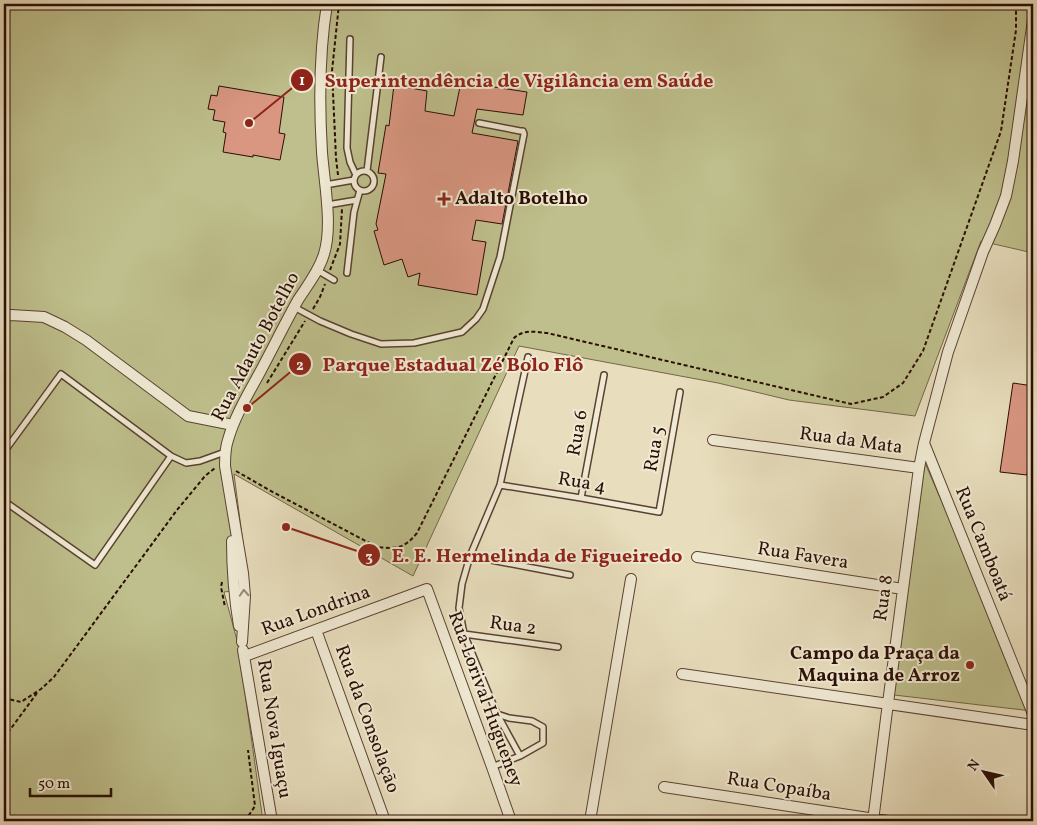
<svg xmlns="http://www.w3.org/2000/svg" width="1037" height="825" font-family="Vollkorn,serif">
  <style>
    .green { fill: #bebf8c; stroke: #746648 }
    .building { fill: #d99782; stroke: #2a0d03 }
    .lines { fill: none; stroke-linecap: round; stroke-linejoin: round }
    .service-casing { stroke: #5a4132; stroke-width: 8 }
    .minor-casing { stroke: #5a4132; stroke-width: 12 }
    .path { stroke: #2a0d03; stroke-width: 2; stroke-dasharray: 4 2.5; stroke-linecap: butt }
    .service { stroke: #f0ead4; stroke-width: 5 }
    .minor { stroke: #f0ead4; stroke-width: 10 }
    .oneway { stroke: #978776 }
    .poi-dot { fill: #8f2418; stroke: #f0ead4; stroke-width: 2 }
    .labels { text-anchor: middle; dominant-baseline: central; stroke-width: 4; stroke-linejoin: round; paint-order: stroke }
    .poi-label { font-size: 19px; font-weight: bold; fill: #2a0d03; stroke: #f0ead4; text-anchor: start }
    .street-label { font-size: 19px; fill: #2a0d03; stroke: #f0ead4 }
    .leader { fill: none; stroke: #8f2418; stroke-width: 2 }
    .callout-dot { fill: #8f2418; stroke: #f0ead4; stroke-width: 2 }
    .mark-label { font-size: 15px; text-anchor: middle; font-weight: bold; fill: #fff }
    .callout-label { font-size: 20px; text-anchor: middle; font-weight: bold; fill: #8f2418; stroke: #f0ead4; stroke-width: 4; stroke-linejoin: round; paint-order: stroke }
  </style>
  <rect width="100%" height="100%" fill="#e8debd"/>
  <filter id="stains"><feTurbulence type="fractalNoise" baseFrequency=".004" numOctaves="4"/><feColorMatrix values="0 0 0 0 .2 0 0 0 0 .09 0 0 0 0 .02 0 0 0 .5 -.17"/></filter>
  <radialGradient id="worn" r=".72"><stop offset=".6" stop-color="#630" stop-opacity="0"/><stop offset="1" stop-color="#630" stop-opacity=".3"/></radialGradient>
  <path class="green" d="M 4,4 L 1033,4 L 1033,253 L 981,241 L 915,416 L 789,400 L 718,383 L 519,346 L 413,576 L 234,474 L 249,589 L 224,592 L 238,644 L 263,821 L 4,821 Z
    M 925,463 L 1032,711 L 894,695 Z"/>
  <path class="building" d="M 461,82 L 527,92 L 523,115 L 477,109 L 472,133 L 518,141 L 502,224 L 476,220 L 472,240 L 486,242 L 477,295 L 418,285 L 420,273 L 408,277 L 402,259 L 384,265 L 374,231 L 378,230 L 376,224 L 386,174 L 378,173 L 386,125 L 389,126 L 394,85 L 427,91 L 425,111 L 454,116 Z
    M 219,86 L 284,97 L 279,133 L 285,134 L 280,160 L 253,155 L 253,157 L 223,152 L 226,133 L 223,132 L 225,122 L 213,120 L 215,110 L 208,109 L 211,95 L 217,96 Z
    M 1013,383 L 1033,386 L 1033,428 L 1027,475 L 1000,472 Z"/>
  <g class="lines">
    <g class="service-casing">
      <path id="service" d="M 350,39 L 347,148 L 350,162 L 356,175
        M354 181a10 10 0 1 1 20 0a10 10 0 1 1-20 0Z
        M 367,171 L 381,57
        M 325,185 L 354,180
        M 327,205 L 357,200
        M 317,270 L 334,280
        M 347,273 L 354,212 L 360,190
        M 294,307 L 320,321 L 351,334 L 381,344 L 414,343 L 462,332 L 476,319 L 483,309 L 500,257 L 524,134 L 523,131 L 520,131 L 479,123
        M 4,452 L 61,374 L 171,456 L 186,463 L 200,461 L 225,452
        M 500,485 L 581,498 L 659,512 L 680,392
        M 581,498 L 604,375
        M 4,501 L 95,565 L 171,456
        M 470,556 L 570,575
        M 464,634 L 558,647
        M 520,756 L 497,714 L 464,634 L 459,608 L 462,584 L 470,556 L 500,485 L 528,357
        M 492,767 L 520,756 L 543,743 L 543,727 L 532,721 L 509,718 L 497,714"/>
    </g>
    <g class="minor-casing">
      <path id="minor" d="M 4,316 L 11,315 L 44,317 L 65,327 L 86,340 L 188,416 L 233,425
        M 713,440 L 919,468
        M 924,443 L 1033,714
        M 232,541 C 232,571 234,596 239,626
        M 697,557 L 903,589
        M 316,630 L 385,821
        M 242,642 L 245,596 L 243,573 L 225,466 C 225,457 225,448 228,440 C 234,418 248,394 259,374 C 272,350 284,325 298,300 C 307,286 319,271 324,254 C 333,226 324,181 322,152 C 319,102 319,53 327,4
        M 243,650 L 272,821
        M 245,656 L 427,589 L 492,767 L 511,821
        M 682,674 L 1033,725
        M 664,787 L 888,821
        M 590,821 L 631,579
        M 873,821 L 888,703 L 919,468 L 924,443 L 948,352 L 983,252 L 995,225 L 1006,196 L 1013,161 L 1033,20"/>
    </g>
    <path class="path" d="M 338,175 L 336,158 L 332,71 L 339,4
      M 330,270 L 340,244 L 342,209
      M 313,309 L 320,297 L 325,284
      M 267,383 L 305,321
      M 236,471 L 269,490 L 377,547 C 396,549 404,549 417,533 L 514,338 C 524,329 535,332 547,333 L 851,404 L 883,397 L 903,383 L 923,351 L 1001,131 L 1016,30 L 1016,4
      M 222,582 L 221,587 L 225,607
      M 4,698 L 21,702 L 41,689 L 54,677 L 177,510 L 205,476 L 215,468
      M 4,738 L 37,693
      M 245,821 L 255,806 L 248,750"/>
    <use href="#service" class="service"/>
    <use href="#minor" class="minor"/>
  </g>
  <defs><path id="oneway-chevron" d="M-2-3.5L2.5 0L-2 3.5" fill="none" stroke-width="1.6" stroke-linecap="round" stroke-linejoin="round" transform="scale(1.25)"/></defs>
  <use class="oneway" href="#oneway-chevron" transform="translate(244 593) rotate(-93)"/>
  <g class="poi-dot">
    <path d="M441.5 191.5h5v5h5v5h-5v5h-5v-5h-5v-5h5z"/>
    <circle cx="970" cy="665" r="5"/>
  </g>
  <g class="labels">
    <g class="poi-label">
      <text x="455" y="199">Adalto Botelho</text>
      <text x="960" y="654" text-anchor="end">Campo da Praça da<tspan x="960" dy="22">Maquina de Arroz</tspan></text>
    </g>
    <g class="street-label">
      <text transform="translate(256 347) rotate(-62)">Rua Adauto Botelho</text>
      <text transform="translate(578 433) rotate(-80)">Rua 6</text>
      <text transform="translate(851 441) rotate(8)">Rua da Mata</text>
      <text transform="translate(655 449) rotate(-80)">Rua 5</text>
      <text transform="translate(582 483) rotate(10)">Rua 4</text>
      <text transform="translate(983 544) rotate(68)">Rua Camboatá</text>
      <text transform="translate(803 556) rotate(9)">Rua Favera</text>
      <text transform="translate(884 598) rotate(-82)">Rua 8</text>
      <text transform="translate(316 611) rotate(-20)">Rua Londrina</text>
      <text transform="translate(513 626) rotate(8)">Rua 2</text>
      <text transform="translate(485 699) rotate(70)">Rua Lorival Hugueney</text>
      <text transform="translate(367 719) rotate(70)">Rua da Consolação</text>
      <text transform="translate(274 729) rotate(81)">Rua Nova Iguaçu</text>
      <text transform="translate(779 787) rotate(9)">Rua Copaíba</text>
    </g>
  </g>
  <path class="leader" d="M249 123L302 80M247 408L300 364M286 527L369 555"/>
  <g class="callout-dot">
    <circle cx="249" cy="123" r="5"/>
    <circle cx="247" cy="408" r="5"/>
    <circle cx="286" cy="527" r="5"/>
    <circle cx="302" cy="80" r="12"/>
    <circle cx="300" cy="364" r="12"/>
    <circle cx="369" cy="555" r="12"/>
  </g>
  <g class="mark-label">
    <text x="302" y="85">1</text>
    <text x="300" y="370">2</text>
    <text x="369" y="561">3</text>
  </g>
  <g class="callout-label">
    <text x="519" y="87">Superintendência de Vigilância em Saúde</text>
    <text x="453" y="371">Parque Estadual Zé Bolo Flô</text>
    <text x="537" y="562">E. E. Hermelinda de Figueiredo</text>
  </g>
  <rect width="1037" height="825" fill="none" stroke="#e8debd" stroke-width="20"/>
  <rect x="5" y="5" width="1027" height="815" fill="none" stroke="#2a0d03" stroke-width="2.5"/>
  <rect x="10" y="10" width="1017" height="805" fill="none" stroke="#2a0d03"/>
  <g transform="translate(984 772) rotate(304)" stroke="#f0ead4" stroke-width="4" paint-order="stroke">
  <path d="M0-4L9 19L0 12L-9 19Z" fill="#2a0d03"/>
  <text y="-8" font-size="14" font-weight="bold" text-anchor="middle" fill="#2a0d03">N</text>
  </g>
  <path d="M30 788v8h81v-8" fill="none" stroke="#2a0d03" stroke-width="2.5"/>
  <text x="38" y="788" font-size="15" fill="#2a0d03" stroke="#f0ead4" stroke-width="4" paint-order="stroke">50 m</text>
  <rect width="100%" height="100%" filter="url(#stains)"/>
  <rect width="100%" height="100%" fill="url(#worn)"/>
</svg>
